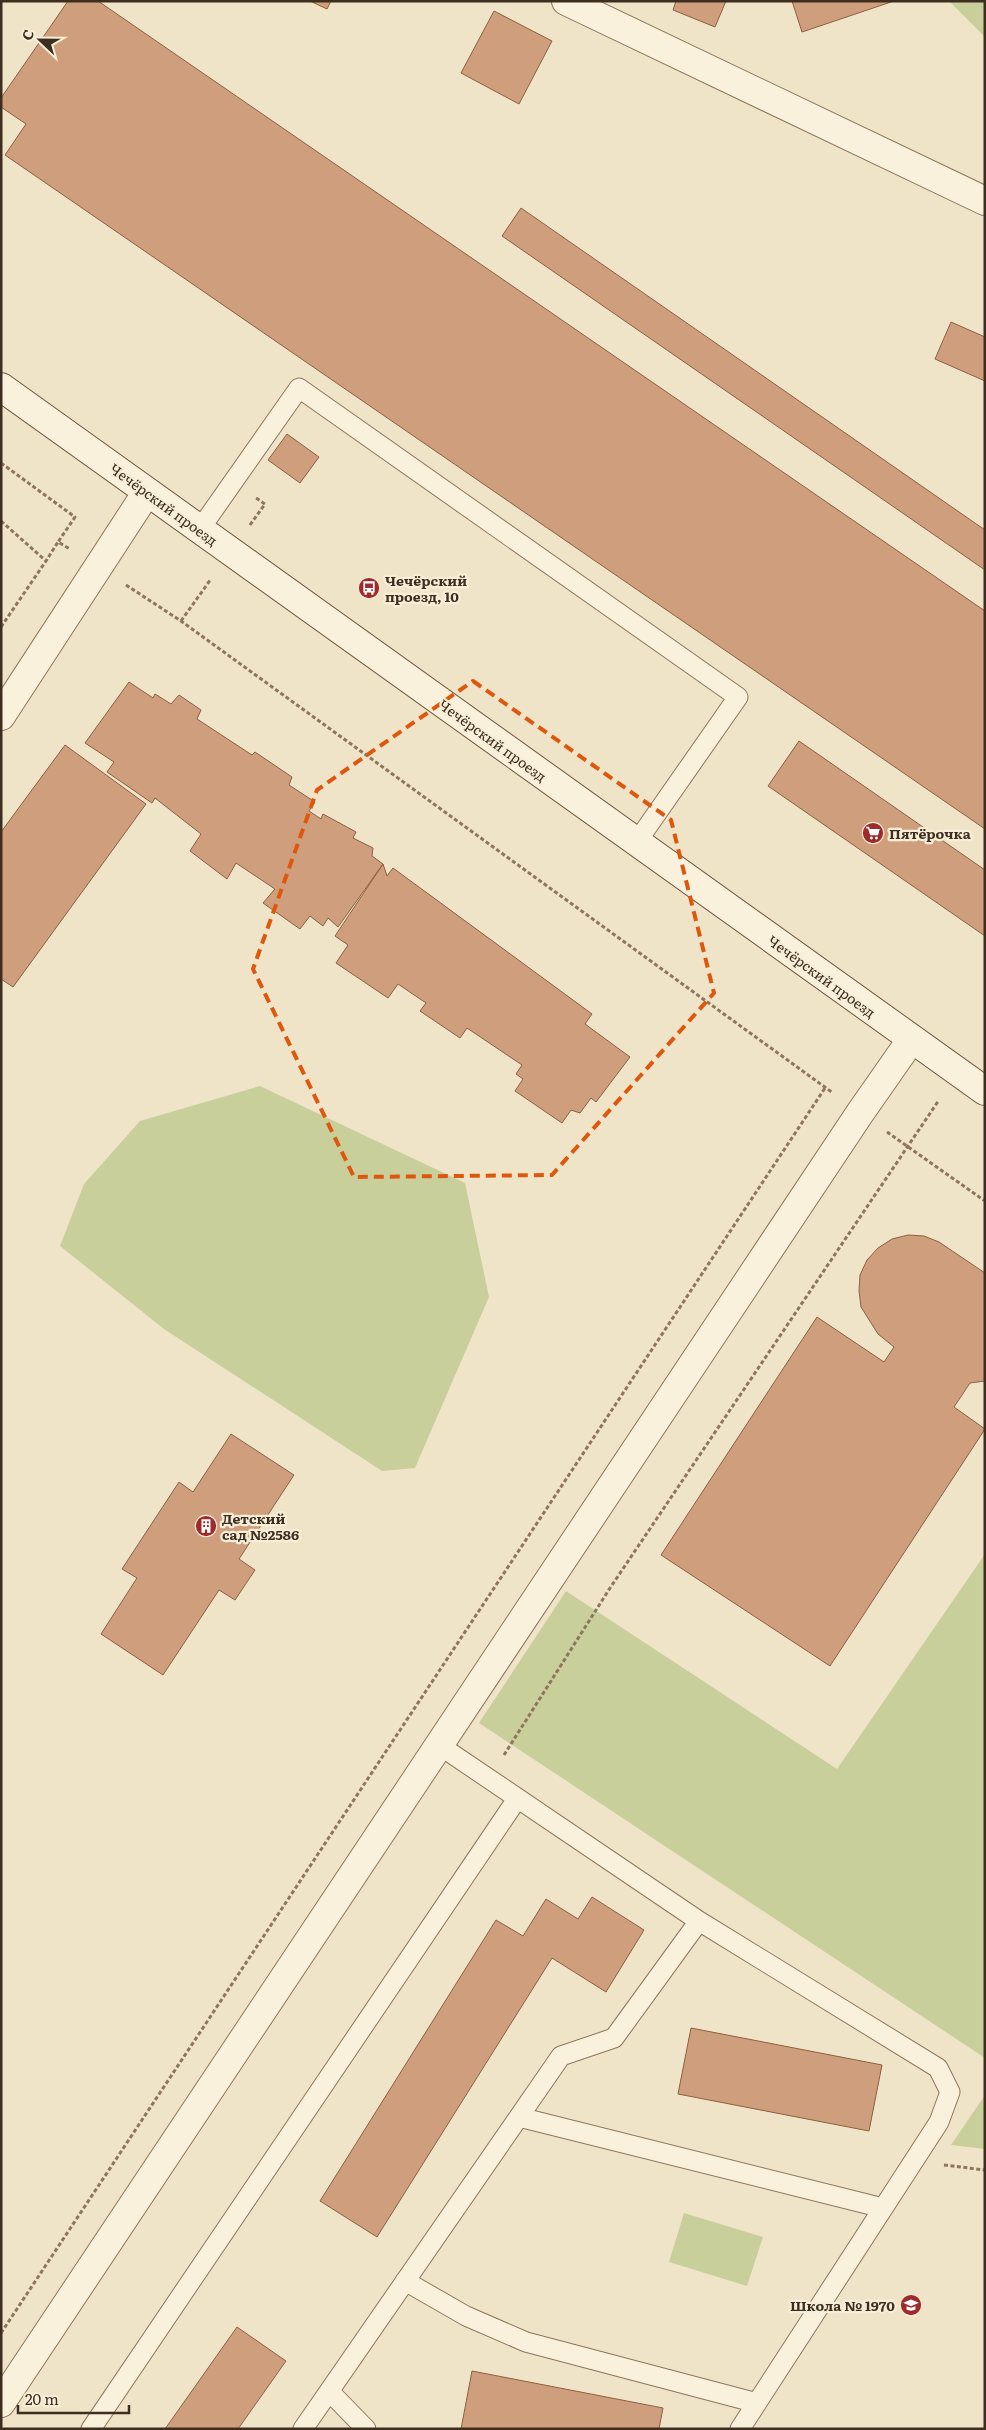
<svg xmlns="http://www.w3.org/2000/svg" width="986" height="2430" font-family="Literata,serif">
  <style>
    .green { fill: #c9cf9b }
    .building { fill: #cf9f7d; stroke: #8d5f41 }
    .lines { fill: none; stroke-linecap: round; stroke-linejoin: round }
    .service-casing { stroke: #8d765c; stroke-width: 21 }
    .minor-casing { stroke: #8d765c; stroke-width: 30 }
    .secondary-casing { stroke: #6f573f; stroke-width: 30 }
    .path { stroke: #8d765c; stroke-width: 3; stroke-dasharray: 4 2.5; stroke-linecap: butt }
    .service { stroke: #faf1dc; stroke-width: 19 }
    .minor { stroke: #faf1dc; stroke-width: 28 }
    .secondary { stroke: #faf1dc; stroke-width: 28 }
    .marked { fill: none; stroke: #df570d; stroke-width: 4; stroke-dasharray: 10 6; stroke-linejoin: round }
    .labels { text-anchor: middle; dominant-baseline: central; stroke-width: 4.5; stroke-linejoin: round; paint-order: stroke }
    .street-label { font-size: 14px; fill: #3d2e20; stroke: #f7eed8 }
    .poi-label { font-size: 14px; font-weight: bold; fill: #3d2e20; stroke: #f7eed8; text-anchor: start }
  </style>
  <rect width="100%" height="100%" fill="#f0e4c8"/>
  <path class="green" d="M 949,1 L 985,1 L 985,37 Z
    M 260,1086 L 465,1183 L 489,1297 L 415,1468 L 382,1471 L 164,1329 L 60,1246 L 84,1184 L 140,1121 Z
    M 985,1554 L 985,2058 L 479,1723 L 566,1591 L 837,1769 Z
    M 985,2095 L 985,2149 L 951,2145 Z
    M 684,2213 L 763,2237 L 747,2286 L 669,2262 Z"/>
  <path class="building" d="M 68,1 L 98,1 L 985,611 L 985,829 L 5,155 L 26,124 L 1,107 L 1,98 Z
    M 310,1 L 331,1 L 327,9 Z
    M 676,1 L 726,1 L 715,27 L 673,10 Z
    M 792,1 L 894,1 L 802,32 Z
    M 494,11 L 552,41 L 519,104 L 461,73 Z
    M 521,208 L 985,530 L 985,570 L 502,236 Z
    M 951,322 L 985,337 L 985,381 L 935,359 Z
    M 287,434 L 319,457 L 300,483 L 268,460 Z
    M 129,682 L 153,698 L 155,694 L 171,704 L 179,695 L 201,710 L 197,719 L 252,755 L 255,752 L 292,777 L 289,785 L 315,802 L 309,811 L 321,819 L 323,814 L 356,832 L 353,838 L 373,848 L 372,856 L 383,864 L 338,927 L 328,918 L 323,926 L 310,916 L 300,929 L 263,903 L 275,889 L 236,863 L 227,879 L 190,851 L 201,834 L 155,798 L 152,803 L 107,772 L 114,762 L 85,743 Z
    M 799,741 L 985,870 L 985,936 L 768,786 Z
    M 65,745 L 146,804 L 13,987 L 1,979 L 1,832 Z
    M 383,864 L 387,876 L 393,868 L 592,1014 L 585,1024 L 630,1057 L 596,1102 L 591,1098 L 580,1113 L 571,1110 L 562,1123 L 515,1091 L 523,1079 L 516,1074 L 522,1065 L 467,1028 L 460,1038 L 420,1011 L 426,1003 L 398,984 L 388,998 L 336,963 L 348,945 L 335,936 Z
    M 908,1235 L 924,1236 L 939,1242 L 985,1273 L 985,1381 L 970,1383 L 954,1407 L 985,1429 L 830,1666 L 661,1555 L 817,1317 L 884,1362 L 894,1347 L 878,1334 L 861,1307 L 859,1291 L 860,1275 L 867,1260 L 878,1248 L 892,1239 Z
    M 231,1434 L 294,1475 L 239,1559 L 255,1570 L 235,1600 L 219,1590 L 163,1675 L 101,1634 L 137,1578 L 122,1569 L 179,1482 L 193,1492 Z
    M 592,1897 L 644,1930 L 606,1992 L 552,1958 L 377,2237 L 320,2201 L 496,1920 L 523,1936 L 546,1899 L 578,1919 Z
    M 691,2028 L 882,2065 L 869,2131 L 678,2094 Z
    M 237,2327 L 286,2361 L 238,2429 L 165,2429 Z
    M 472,2371 L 663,2408 L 659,2429 L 461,2429 Z"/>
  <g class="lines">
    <g class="service-casing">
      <path id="service" d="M 200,529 L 299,388 L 738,697 L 636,843
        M 439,1745 L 699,1921 L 938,2068 L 950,2092 L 939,2122 L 740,2429
        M 519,2117 L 883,2208
        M 405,2281 L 466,2316 L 526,2342 L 757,2403
        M 329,2391 L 366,2429
        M 91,2429 L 517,1799
        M 303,2429 L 561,2056 L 614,2038 L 699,1921"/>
    </g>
    <g class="minor-casing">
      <path id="minor" d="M 566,1 L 985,201
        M 1,716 L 147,492
        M 1,2403 L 860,1113 L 911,1040"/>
    </g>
    <g class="secondary-casing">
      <path id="secondary" d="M 1,387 L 985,1091"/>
    </g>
    <path class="path" d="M 1,463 L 75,517 L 58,542
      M 1,521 L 46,561 L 58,542 L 70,549
      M 250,525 L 265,504 L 256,498
      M 126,585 L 181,621 L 833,1093
      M 181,621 L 211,579
      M 1,627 L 46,561
      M 887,1132 L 985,1201
      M 504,1755 L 610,1588 L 939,1100
      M 944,2165 L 985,2170
      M 1,2333 L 825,1088"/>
    <use href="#service" class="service"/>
    <use href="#minor" class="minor"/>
    <use href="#secondary" class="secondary"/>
  </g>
  <path class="marked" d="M 473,681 L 671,820 L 714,993 L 552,1175 L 354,1177 L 253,969 L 317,790 Z"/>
  <defs>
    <g id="bus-disc" transform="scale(1.125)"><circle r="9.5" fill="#9e2a2b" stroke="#f7eed8"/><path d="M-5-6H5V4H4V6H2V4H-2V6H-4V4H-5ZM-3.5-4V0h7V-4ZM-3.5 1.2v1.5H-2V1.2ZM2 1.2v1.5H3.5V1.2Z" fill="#fff"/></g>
    <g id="supermarket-disc" transform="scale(1.125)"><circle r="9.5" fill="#9e2a2b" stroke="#f7eed8"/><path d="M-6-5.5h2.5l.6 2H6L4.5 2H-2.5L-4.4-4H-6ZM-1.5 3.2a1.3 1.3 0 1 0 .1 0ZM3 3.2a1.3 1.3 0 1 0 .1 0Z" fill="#fff"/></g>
    <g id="building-disc" transform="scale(1.125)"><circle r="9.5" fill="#9e2a2b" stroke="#f7eed8"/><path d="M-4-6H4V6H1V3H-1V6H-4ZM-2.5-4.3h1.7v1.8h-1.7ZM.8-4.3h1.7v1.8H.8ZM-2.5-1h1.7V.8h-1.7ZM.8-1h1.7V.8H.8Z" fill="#fff"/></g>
    <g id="school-disc" transform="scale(1.125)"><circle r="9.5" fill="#9e2a2b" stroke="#f7eed8"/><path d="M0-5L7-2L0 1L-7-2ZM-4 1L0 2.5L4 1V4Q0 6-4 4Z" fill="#fff"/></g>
  </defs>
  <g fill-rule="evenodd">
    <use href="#bus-disc" x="369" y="588"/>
    <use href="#supermarket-disc" x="873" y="833"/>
    <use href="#building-disc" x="206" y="1526"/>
    <use href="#school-disc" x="911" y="2305"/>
  </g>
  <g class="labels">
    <g class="street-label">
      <text transform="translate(164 504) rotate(36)">Чечёрский проезд</text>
      <text transform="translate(493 740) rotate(36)">Чечёрский проезд</text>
      <text transform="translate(822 976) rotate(36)">Чечёрский проезд</text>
    </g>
    <g class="poi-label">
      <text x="385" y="580">Чечёрский<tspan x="385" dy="16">проезд, 10</tspan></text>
      <text x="889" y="833">Пятёрочка</text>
      <text x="222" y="1518">Детский<tspan x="222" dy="16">сад №2586</tspan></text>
      <text x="895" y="2305" text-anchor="end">Школа № 1970</text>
    </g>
  </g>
  <rect width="986" height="2430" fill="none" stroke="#3d2e20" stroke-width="5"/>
  <g transform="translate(40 40) rotate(292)" stroke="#f7eed8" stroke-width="4" paint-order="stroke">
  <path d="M0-4L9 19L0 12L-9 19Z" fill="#3d2e20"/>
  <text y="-8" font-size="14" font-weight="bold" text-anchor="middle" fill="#3d2e20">С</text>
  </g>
  <path d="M18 2405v8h111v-8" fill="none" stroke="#3d2e20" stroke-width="2.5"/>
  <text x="25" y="2405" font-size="15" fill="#3d2e20" stroke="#f7eed8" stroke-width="4" paint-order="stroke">20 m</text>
</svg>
